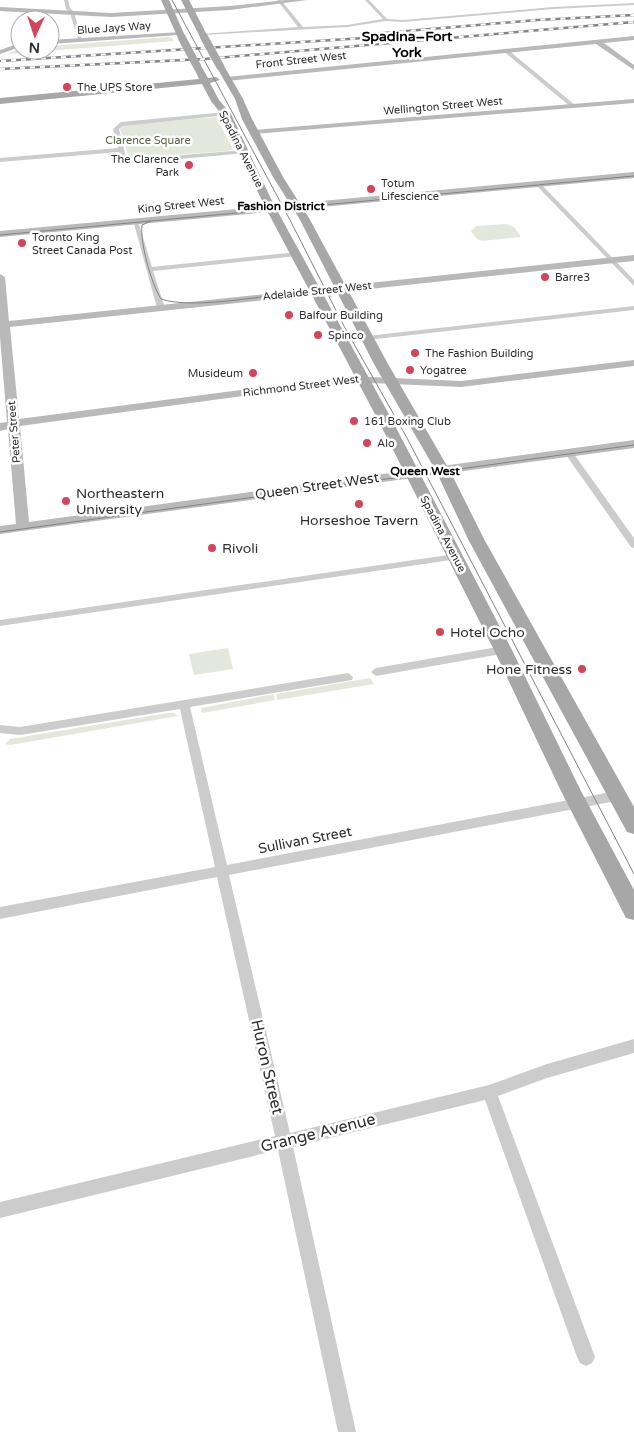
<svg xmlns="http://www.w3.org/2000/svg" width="634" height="1432" font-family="'Varela Round',sans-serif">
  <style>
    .green { fill: #e3e7dc }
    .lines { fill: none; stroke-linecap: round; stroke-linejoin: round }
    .street { fill: #ccc; fill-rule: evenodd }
    .secondary { fill: #b9b9b9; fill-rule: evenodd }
    .primary { fill: #a7a7a7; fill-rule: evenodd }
    .tram { stroke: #848484; stroke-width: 1 }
    .rail-casing { stroke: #848484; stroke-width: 2.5 }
    .rail { stroke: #fff; stroke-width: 2; stroke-dasharray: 5; stroke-linecap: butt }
    .primary-bridge { stroke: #a7a7a7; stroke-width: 8 }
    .poi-dot { fill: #d0475c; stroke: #fff; stroke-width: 2 }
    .labels { text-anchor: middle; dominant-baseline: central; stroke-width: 5; stroke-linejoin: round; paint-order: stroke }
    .far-street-label { font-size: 11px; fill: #2f2f2f; stroke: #fff }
    .far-poi-label { font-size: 11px; fill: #2f2f2f; stroke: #fff; text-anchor: start }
    .far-park-label { font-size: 11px; fill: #556542; stroke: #fff }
    .far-neighbourhood-label { font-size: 12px; font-weight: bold; fill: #000; stroke: #fff }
    .far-quarter-label { font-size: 14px; font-weight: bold; fill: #000; stroke: #fff }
    .street-label { font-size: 14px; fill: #2f2f2f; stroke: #fff }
    .poi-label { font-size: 14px; fill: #2f2f2f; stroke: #fff; text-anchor: start }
    .near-street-label { font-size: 16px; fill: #2f2f2f; stroke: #fff }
  </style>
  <rect width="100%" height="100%" fill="#fff"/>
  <path class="green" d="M 168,37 L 172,38 L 174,41 L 8,54 L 20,48 L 20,50 L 50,50 L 50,46 Z
    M 216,117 L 233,149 L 228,151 L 134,158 L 128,155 L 120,129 L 123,126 L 133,124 Z
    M 506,224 L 514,227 L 520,235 L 520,237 L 482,241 L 477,239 L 471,231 L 476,226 Z
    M 228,648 L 233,669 L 194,675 L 189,654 Z
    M 370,678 L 374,684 L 277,700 L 276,694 Z
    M 274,694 L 275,700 L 202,713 L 201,708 Z
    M 168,713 L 174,713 L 178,716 L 10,745 L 5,744 L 10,739 Z"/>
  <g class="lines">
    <path class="street" d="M 64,0 L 68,0 L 70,8 L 74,12 L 82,41 L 78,40 L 70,13 L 66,9 Z
      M 277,0 L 281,0 L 303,27 L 347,25 L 383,19 L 365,0 L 369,0 L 387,19 L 403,20 L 553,7 L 634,3 L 634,5 L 553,9 L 403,22 L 386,21 L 347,27 L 203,35 L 201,34 L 298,27 Z
      M 503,49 L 507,49 L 575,105 L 575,107 L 571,107 L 503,51 Z
      M 226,112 L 228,115 L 123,126 L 119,129 L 126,157 L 134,159 L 245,150 L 247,153 L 134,163 L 121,159 L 119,152 L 0,162 L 0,158 L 118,148 L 113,129 L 121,122 Z
      M 536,183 L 540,183 L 634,280 L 634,286 L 536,185 Z
      M 133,220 L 138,221 L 152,267 L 297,252 L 300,254 L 297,256 L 153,271 L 165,308 L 161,310 L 157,308 Z
      M 634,306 L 634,310 L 367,340 L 363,338 L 367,336 Z
      M 568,449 L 571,450 L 634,538 L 634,548 L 631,547 L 564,452 Z
      M 455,554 L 458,555 L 460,557 L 458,559 L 0,626 L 0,620 Z
      M 503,646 L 507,647 L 508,650 L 507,653 L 376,676 L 371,672 L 376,668 Z
      M 348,673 L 353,677 L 352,680 L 190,707 L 227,865 L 616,791 L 620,793 L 622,796 L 620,799 L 616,801 L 229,875 L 290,1133 L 489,1085 L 547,1064 L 634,1039 L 634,1053 L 547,1078 L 498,1096 L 595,1357 L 592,1363 L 586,1366 L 580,1363 L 577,1357 L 485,1100 L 293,1147 L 356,1432 L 338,1432 L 278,1150 L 0,1218 L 0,1202 L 275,1136 L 217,877 L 0,919 L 0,907 L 215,867 L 180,709 L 20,735 L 0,733 L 0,725 L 20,727 Z"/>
    <path class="secondary" d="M 286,0 L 307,0 L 230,10 L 111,17 L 0,11 L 0,7 L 111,13 L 230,6 Z
      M 181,32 L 182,33 L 179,35 L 50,44 L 50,40 Z
      M 634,36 L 634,40 L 604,43 L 634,65 L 634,70 L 596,44 L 227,81 L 223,79 L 227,77 Z
      M 20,43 L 20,47 L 0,54 L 0,50 Z
      M 634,99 L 634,103 L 254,134 L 250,132 L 254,130 Z
      M 634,172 L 634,178 L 0,237 L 0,231 Z
      M 634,255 L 634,261 L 10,327 L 19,419 L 347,376 L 461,381 L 634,360 L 634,366 L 461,387 L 347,382 L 20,426 L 29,522 L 634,440 L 634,448 L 0,534 L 0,526 L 16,524 L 8,429 L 0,431 L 0,423 L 7,422 L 0,337 L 0,274 L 5,277 L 9,321 Z"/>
    <path class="primary" d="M 161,0 L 169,0 L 186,38 L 185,40 L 178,38 Z
      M 181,0 L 189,0 L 208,37 L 207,39 L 200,37 Z
      M 194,64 L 200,64 L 208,78 L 216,77 L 220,80 L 210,83 L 219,100 L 231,114 L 273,203 L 391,418 L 512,650 L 581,791 L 634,890 L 634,920 L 626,918 L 561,791 L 494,650 L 377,418 L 263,203 L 222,115 L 211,101 L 202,84 L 0,104 L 0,98 L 199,79 L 193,66 Z
      M 217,64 L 223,64 L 243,99 L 252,119 L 283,177 L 309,218 L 388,364 L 450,471 L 484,539 L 634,807 L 634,834 L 627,832 L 468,539 L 436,471 L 374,364 L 299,218 L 273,177 L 242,119 L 235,99 L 216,66 Z"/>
    <path class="tram" d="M 172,0 L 290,220 L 345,328 L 407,438 L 634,874
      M 151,221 L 142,225 C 140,243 151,283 161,299 C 193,310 269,295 305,291 L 320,292 L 331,296
      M 0,235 L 634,176
      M 0,532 L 634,445"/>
    <g class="rail-casing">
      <path id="rail" d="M 371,34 L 537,20 L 634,15
        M 1,61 L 380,37
        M 0,69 L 205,59 L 634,22"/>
    </g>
    <use href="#rail" class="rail"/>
    <path class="primary-bridge" d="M 204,37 L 220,66
      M 182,38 L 197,66"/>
  </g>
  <g class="poi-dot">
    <circle cx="67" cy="87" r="5"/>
    <circle cx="189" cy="165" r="5"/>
    <circle cx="371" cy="189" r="5"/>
    <circle cx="22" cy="243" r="5"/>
    <circle cx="545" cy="277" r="5"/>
    <circle cx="289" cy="315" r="5"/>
    <circle cx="318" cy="335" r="5"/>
    <circle cx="415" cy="353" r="5"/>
    <circle cx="410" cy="370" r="5"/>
    <circle cx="253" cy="373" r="5"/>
    <circle cx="354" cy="421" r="5"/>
    <circle cx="367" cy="443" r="5"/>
    <circle cx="66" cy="501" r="5"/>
    <circle cx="359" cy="504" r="5"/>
    <circle cx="212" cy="548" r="5"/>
    <circle cx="440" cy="632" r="5"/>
    <circle cx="582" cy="669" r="5"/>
  </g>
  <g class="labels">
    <g class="far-street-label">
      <text transform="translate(114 28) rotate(-4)">Blue Jays Way</text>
      <text transform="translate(301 60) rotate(-6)">Front Street West</text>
      <text transform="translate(443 106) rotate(-5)">Wellington Street West</text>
      <text transform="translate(241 149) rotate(63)">Spadina Avenue</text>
      <text transform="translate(181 205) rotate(-6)">King Street West</text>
      <text transform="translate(317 291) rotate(-6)">Adelaide Street West</text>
      <text transform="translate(301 386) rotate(-7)">Richmond Street West</text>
      <text transform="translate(14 432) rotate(-95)">Peter Street</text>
      <text transform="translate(443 534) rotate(62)">Spadina Avenue</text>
    </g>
    <g class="far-poi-label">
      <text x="77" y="87">The UPS Store</text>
      <text x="179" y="159" text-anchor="end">The Clarence<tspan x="179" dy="13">Park</tspan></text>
      <text x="381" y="183">Totum<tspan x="381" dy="13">Lifescience</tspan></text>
      <text x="32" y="237">Toronto King<tspan x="32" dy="13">Street Canada Post</tspan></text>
      <text x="555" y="277">Barre3</text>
      <text x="299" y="315">Balfour Building</text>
      <text x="328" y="335">Spinco</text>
      <text x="425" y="353">The Fashion Building</text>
      <text x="420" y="370">Yogatree</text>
      <text x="243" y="373" text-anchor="end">Musideum</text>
      <text x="364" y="421">161 Boxing Club</text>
      <text x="377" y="443">Alo</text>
    </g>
    <g class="far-park-label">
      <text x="148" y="140">Clarence Square</text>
    </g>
    <g class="far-neighbourhood-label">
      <text x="281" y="206">Fashion District</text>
      <text x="425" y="471">Queen West</text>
    </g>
    <g class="far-quarter-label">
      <text x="407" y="36">Spadina–Fort<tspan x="407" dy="16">York</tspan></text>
    </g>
    <g class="street-label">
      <text transform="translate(317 486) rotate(-8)">Queen Street West</text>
      <text transform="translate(305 840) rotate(-11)">Sullivan Street</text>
    </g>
    <g class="poi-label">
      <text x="76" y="493">Northeastern<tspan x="76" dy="16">University</tspan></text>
      <text x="359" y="520" text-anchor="middle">Horseshoe Tavern</text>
      <text x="222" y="548">Rivoli</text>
      <text x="450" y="632">Hotel Ocho</text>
      <text x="572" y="669" text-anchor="end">Hone Fitness</text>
    </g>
    <g class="near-street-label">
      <text transform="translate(267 1067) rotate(77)">Huron Street</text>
      <text transform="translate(318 1133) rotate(-14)">Grange Avenue</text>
    </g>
  </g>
  <g transform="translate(35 35) rotate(183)"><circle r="24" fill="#ffffff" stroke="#acacac"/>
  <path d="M0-4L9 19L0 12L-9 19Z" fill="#d0475c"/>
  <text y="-8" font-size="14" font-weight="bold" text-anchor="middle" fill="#2f2f2f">N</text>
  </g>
</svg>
